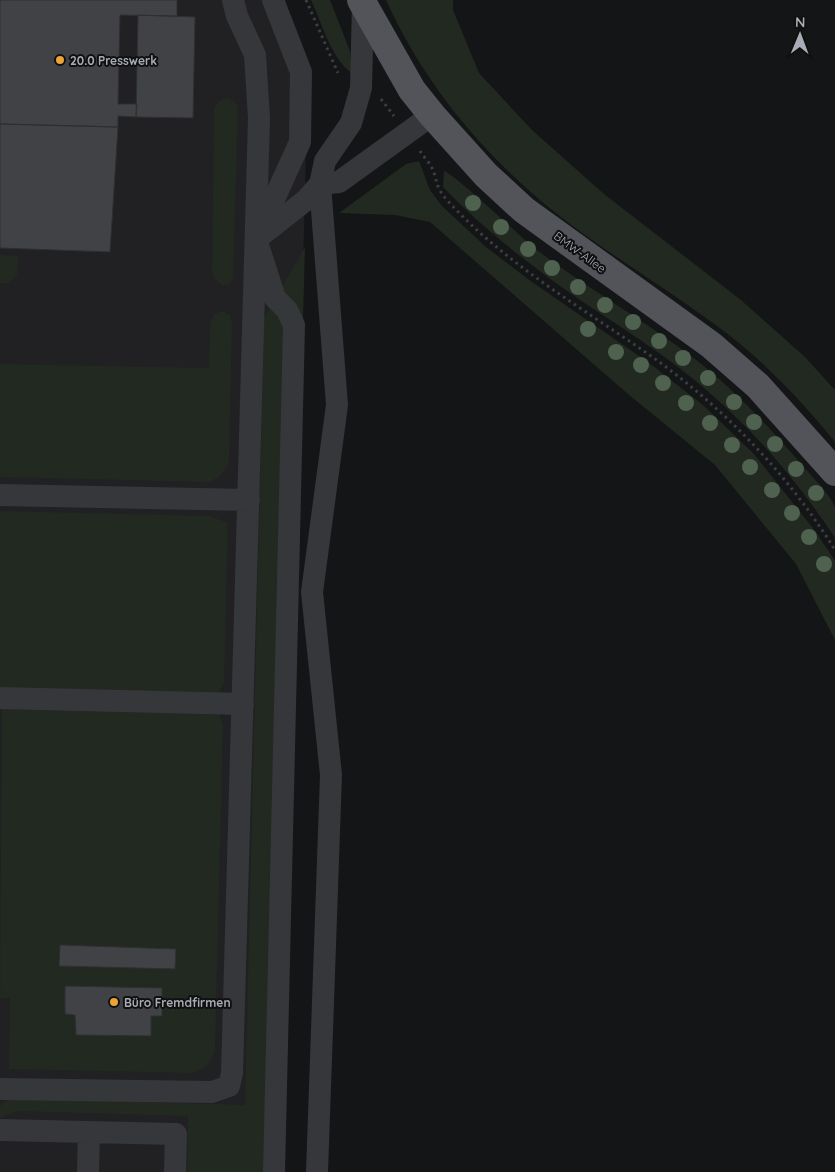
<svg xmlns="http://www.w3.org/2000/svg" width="835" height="1172" font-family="Quicksand,sans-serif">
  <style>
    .built { fill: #212123 }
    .green { fill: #212921 }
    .building { fill: #414246; stroke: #2f2f32 }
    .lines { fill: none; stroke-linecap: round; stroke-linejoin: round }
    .path { stroke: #3c3e42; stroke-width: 3; stroke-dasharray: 2.5 4; stroke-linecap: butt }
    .minor { stroke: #36373b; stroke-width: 22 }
    .major { stroke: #52545a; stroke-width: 28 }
    .tree { fill: #4e624f }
    .poi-dot { fill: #eea335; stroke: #101011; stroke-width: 2 }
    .labels { text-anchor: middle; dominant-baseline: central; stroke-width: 4; stroke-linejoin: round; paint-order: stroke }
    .poi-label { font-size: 12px; font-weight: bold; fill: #a7acb6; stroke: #101011; text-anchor: start }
    .street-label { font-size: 12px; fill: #a7acb6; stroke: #101011 }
  </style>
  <rect width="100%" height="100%" fill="#141516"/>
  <path class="built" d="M 0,0 L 280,0 L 308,71 L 280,1172 L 0,1172 Z"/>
  <path class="green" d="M 311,0 L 330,0 L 350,51 L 352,73 C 331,59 322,23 311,0 Z
    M 386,0 L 453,0 L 453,10 L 479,73 L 532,130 L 604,194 L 741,300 L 805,357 L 835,390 L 835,442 C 802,401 760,357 717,326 C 657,281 590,244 533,194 C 471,140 420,75 386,0 Z
    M 227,98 L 234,101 L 238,106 L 233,279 L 229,284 L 222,285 L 215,279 L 212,272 L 214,108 L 219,101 Z
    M 419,161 L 430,190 L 442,206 L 486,247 L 532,282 L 648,362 L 703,405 L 754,454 L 816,532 L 835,561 L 835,640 L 796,564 L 715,465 L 629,395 L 430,222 L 395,215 L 339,213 L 406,164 Z
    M 444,171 C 451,171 521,237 533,247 C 585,287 643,319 695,359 C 735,390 770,428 803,466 C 811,476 832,496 835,508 C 835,517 835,529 835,538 C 800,485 760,437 712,395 C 672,359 625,330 580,300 C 531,266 484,230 443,187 Z
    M 305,247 L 280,1172 L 187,1172 L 188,1116 L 17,1111 L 0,1118 L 0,1106 L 4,1102 L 17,1098 L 245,1105 L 264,318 Z
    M 0,255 L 18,256 L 17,275 L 8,284 L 0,283 Z
    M 222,311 L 230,315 L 232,324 L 229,461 C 225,472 220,477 210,482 L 0,477 L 0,364 L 209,368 L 210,323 L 214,314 Z
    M 0,511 L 210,516 L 228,523 L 224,683 L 219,692 L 209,696 L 0,689 Z
    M 2,703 L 219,714 L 223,725 L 215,1049 C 211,1064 206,1069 192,1073 L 9,1069 L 10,998 L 0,998 Z"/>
  <path class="building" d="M 0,0 L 177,0 L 177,16 L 120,15 L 118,104 L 137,104 L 136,117 L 118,116 L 118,127 L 0,124 Z
    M 138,15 L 195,17 L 193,118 L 136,117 Z
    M 0,124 L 118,127 L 110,252 L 0,248 Z
    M 60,945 L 176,949 L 175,969 L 59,966 Z
    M 65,986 L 162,988 L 162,1016 L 151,1016 L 151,1036 L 76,1035 L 75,1015 L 65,1014 Z"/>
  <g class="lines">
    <path class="path" d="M 306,0 L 338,73
      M 381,99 L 394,116
      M 420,151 C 423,156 428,161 431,166 C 438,179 434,186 447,200 C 505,264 581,307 651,356 C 724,408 788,474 835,550"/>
    <path class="minor" d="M 273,0 L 301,72 L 300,142 L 256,239 L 275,298 L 287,310 L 294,325 L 274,1172
      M 259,237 L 306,200 L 320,184 L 339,182 L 432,115
      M 0,495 L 249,500
      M 0,698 L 243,704
      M 0,1089 L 212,1092 L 229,1086 L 232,1073 L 259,118 L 255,55 L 237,16 L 233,0
      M 0,1130 L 176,1134 L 175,1172
      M 88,1172 L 89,1132
      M 317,1172 L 331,775 L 312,592 L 337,405 L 320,184 L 325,161 L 351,123 L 361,88 L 363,3"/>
    <path class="major" d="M 361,0 L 412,90 L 432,115 L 486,175 L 524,210 L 711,345 L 758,386 L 835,472"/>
  </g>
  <g class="tree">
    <circle cx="473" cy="203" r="8"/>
    <circle cx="501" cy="227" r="8"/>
    <circle cx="528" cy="249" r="8"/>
    <circle cx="552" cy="268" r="8"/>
    <circle cx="578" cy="287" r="8"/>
    <circle cx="605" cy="305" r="8"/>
    <circle cx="633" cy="322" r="8"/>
    <circle cx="588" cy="329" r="8"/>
    <circle cx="659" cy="341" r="8"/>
    <circle cx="616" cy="352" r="8"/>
    <circle cx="683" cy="358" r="8"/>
    <circle cx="641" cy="365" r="8"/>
    <circle cx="708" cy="378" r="8"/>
    <circle cx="663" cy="383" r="8"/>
    <circle cx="734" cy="402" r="8"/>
    <circle cx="686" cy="403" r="8"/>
    <circle cx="754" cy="422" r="8"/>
    <circle cx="710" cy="423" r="8"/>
    <circle cx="775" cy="444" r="8"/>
    <circle cx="732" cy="445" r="8"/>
    <circle cx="750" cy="467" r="8"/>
    <circle cx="796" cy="469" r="8"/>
    <circle cx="772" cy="490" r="8"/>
    <circle cx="816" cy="493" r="8"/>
    <circle cx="792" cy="513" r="8"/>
    <circle cx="809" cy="537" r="8"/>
    <circle cx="824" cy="564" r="8"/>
  </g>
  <g class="poi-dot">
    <circle cx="60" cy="60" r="5"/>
    <circle cx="114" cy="1002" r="5"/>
  </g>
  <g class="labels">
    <g class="poi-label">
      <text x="70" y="60">20.0 Presswerk</text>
      <text x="124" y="1002">Büro Fremdfirmen</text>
    </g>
    <g class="street-label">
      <text transform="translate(580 252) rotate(36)">BMW-Allee</text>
    </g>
  </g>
  <g transform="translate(800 35) rotate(1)" stroke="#101011" stroke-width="4" paint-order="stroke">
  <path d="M0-4L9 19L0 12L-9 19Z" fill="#a7acb6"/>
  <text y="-8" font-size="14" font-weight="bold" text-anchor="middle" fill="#a7acb6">N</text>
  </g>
</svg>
